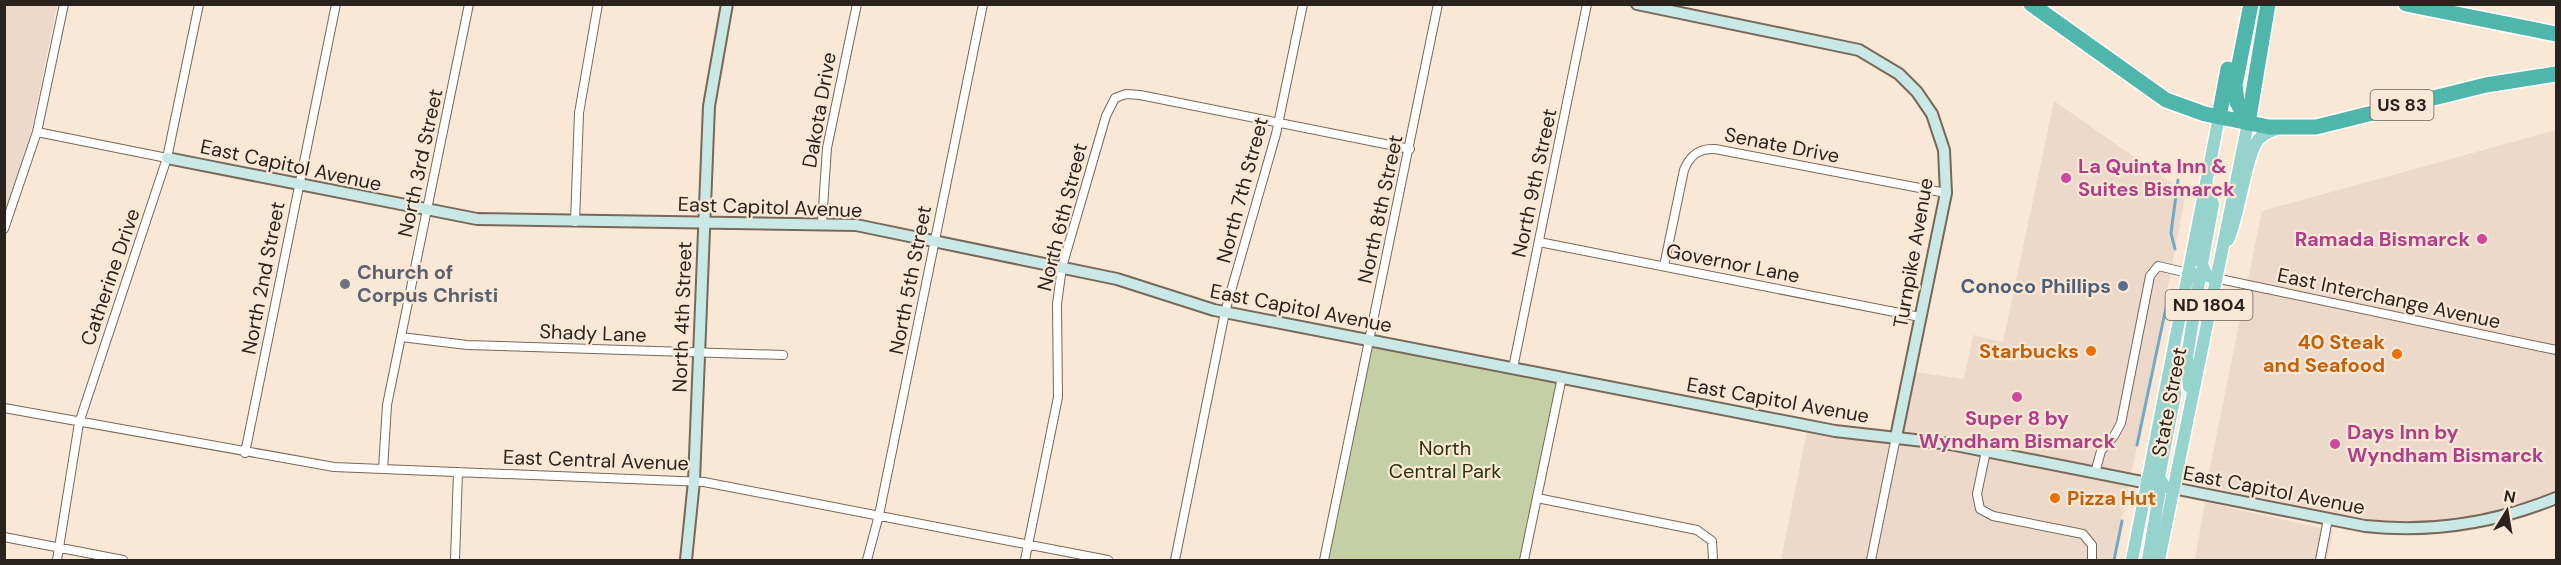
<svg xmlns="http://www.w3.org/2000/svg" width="2561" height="565" font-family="'DM Sans',sans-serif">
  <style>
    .commercial { fill: #edd9ca }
    .green { fill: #c4cfa6 }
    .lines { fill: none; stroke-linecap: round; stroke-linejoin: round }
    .stream { stroke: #72a8c4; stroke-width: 3 }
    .street-casing { stroke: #776858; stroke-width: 10 }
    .secondary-casing { stroke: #776858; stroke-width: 14 }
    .primary-casing { stroke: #fff; stroke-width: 15 }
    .highway-casing { stroke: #fff; stroke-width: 18 }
    .street { stroke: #fff; stroke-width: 8 }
    .secondary { stroke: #cae9e6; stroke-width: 10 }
    .primary { stroke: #96d3cd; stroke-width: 12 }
    .highway { stroke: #50b6ab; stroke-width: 15 }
    .hotel-dot { fill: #d1479c; stroke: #fae8d6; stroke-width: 2 }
    .worship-dot { fill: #6b7280; stroke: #fae8d6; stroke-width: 2 }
    .service-dot { fill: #5c6f8a; stroke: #fae8d6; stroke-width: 2 }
    .food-dot { fill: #e8710a; stroke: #fae8d6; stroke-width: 2 }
    .labels { text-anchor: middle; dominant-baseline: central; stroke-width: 4.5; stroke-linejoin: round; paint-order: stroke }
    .shield { fill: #fae8d6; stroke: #685e54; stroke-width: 1.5 }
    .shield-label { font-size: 18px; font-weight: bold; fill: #2a231d }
    .street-label { font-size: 20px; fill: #2a231d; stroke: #fae8d6 }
    .hotel-label { font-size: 20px; font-weight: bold; fill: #b23c85; stroke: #fae8d6; text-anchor: start }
    .worship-label { font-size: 20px; font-weight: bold; fill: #5b616d; stroke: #fae8d6; text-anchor: start }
    .service-label { font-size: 20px; font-weight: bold; fill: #4e5e75; stroke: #fae8d6; text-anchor: end }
    .food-label { font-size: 20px; font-weight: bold; fill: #c56008; stroke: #fae8d6; text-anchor: end }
    .park-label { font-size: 20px; fill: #2b320a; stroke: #fae8d6 }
  </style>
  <rect width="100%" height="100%" fill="#fae8d6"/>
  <path class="commercial" d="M 5,5 L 57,5 L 30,137 L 5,214 Z
    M 2054,101 L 2186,193 L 2132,472 L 2112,560 L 1781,560 L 1809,421 L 1847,428 L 1901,432 L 1914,372 L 1964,379 L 1973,335 L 2003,342 Z
    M 2556,130 L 2556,494 L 2481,515 L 2431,522 L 2402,522 L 2374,520 L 2206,487 L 2262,211 Z
    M 2205,502 L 2333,531 L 2327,560 L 2195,560 Z"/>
  <path class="green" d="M 1369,340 L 1562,377 L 1525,560 L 1324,560 Z"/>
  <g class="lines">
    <path class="stream" d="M 2175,249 L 2171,233 L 2178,180
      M 2137,445 L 2169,293
      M 2114,560 L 2122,521"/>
    <g class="street-casing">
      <path id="street" d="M 37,132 L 167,158
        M 575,222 L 579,113 L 598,4
        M 822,223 L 827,148 L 857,4
        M 4,229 L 37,132 L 64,4
        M 1539,242 L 1920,317
        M 1664,266 L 1684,170 C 1690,155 1699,148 1715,149 L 1946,193
        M 2215,278 L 2556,350
        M 401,337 L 467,345 L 783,355
        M 1513,368 L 1587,4
        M 4,408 L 334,467 L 704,482 L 1108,560
        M 1986,451 L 1977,494 L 1980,509 L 1993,516 L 2083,534 L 2092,545 L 2092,560
        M 245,453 L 336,4
        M 383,469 L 387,405 L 469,4
        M 2095,473 L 2101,451 L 2114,436 L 2121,423 L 2150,276 L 2158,266 L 2188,273
        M 1537,498 L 1697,530 L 1712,541 L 1713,560
        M 4,537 L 123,560
        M 57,560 L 79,423 L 167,158 L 199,4
        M 455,560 L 458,472
        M 867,560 L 879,515 L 983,4
        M 1025,560 L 1058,397 L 1057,304 L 1062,267 L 1106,116 L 1115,98 L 1126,94 L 1140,95 L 1410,149
        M 1175,560 L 1225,312 L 1276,134 L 1303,4
        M 1324,560 L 1438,4
        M 1524,560 L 1562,377
        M 1871,560 L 1896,437
        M 2320,560 L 2328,519"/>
    </g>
    <g class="secondary-casing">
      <path id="secondary" d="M 1637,4 L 1859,50 L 1899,74 L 1917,92 L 1932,114 L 1944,150 L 1946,193 L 1896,437
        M 167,158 L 477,219 L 856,225 L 1117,279 L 1214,310 L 1835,431 L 1950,444 L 2365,526 C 2431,533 2495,523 2556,498
        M 686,560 L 694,481 L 709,106 L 727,4"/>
    </g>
    <g class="primary-casing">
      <path id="primary" d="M 2206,182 L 2213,204 L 2202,264 L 2207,276 L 2215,278
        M 2228,240 C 2239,216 2246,155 2258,140 C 2263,133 2271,131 2279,128
        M 2188,273 L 2195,274 L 2199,282 L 2187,357 L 2189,387
        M 2165,487 L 2159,477 L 2175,395 L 2175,365
        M 2132,560 L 2219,117
        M 2148,560 L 2159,495 L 2156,485
        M 2159,560 L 2248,123"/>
    </g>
    <g class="highway-casing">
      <path id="highway" d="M 2031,4 L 2166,100 L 2205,114 L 2269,127 L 2316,127 L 2486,85 L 2556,74
        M 2406,4 L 2556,34
        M 2219,117 L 2228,69
        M 2248,123 L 2237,102 L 2235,85 L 2251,4
        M 2248,123 L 2268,4"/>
    </g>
    <use href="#street" class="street"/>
    <use href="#secondary" class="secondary"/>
    <use href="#primary" class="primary"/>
    <use href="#highway" class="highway"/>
  </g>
  <g class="hotel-dot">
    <circle cx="2066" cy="178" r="6"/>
    <circle cx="2482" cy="239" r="6"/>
    <circle cx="2017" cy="397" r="6"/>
    <circle cx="2335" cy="444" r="6"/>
  </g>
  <circle class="worship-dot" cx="345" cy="284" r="6"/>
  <circle class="service-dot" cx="2123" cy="286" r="6"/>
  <g class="food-dot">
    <circle cx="2091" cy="351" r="6"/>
    <circle cx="2397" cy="354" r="6"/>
    <circle cx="2055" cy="498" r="6"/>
  </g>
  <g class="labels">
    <g class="shield">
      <rect x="2370.5" y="90" width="63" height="30" rx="4.5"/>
      <rect x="2165.5" y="290" width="87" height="30" rx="4.5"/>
    </g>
    <g class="shield-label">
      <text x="2402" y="105">US 83</text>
      <text x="2209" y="305">ND 1804</text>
    </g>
    <g class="street-label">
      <text transform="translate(819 110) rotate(-80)">Dakota Drive</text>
      <text transform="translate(1782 145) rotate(11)">Senate Drive</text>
      <text transform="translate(420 163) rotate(-78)">North 3rd Street</text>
      <text transform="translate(291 165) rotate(12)">East Capitol Avenue</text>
      <text transform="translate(1534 183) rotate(-78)">North 9th Street</text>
      <text transform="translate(1242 190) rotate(-75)">North 7th Street</text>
      <text transform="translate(770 207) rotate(2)">East Capitol Avenue</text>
      <text transform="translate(1380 209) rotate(-78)">North 8th Street</text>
      <text transform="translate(1062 217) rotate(-76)">North 6th Street</text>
      <text transform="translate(1913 253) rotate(-80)">Turnpike Avenue</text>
      <text transform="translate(1733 263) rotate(11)">Governor Lane</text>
      <text transform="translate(110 277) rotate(-71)">Catherine Drive</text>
      <text transform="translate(263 278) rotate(-79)">North 2nd Street</text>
      <text transform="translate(910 280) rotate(-79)">North 5th Street</text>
      <text transform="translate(2389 298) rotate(12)">East Interchange Avenue</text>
      <text transform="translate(1301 308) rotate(11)">East Capitol Avenue</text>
      <text transform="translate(682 317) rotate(-88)">North 4th Street</text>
      <text transform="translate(593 333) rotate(2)">Shady Lane</text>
      <text transform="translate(1778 400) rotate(10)">East Capitol Avenue</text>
      <text transform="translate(2169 402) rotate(-79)">State Street</text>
      <text transform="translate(596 460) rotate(2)">East Central Avenue</text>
      <text transform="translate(2274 490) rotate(11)">East Capitol Avenue</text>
    </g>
    <g class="hotel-label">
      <text x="2078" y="166">La Quinta Inn &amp;<tspan x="2078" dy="23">Suites Bismarck</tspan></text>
      <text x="2470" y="239" text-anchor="end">Ramada Bismarck</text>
      <text x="2017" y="418" text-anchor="middle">Super 8 by<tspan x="2017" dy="23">Wyndham Bismarck</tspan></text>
      <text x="2347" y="432">Days Inn by<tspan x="2347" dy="23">Wyndham Bismarck</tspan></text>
    </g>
    <g class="worship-label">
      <text x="357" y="272">Church of<tspan x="357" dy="23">Corpus Christi</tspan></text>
    </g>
    <g class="service-label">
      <text x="2111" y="286">Conoco Phillips</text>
    </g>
    <g class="food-label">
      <text x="2385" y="342">40 Steak<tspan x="2385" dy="23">and Seafood</tspan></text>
      <text x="2079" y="351">Starbucks</text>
      <text x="2067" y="498" text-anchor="start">Pizza Hut</text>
    </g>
    <g class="park-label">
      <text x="1445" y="448">North<tspan x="1445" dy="23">Central Park</tspan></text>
    </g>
  </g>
  <rect width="2561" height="565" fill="none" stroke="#2a231d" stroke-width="12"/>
  <g transform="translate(2507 511) rotate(11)" stroke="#fae8d6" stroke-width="4.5" paint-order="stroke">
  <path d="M0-4.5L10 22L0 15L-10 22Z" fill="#2a231d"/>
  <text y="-9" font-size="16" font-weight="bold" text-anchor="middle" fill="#2a231d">N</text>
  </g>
</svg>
